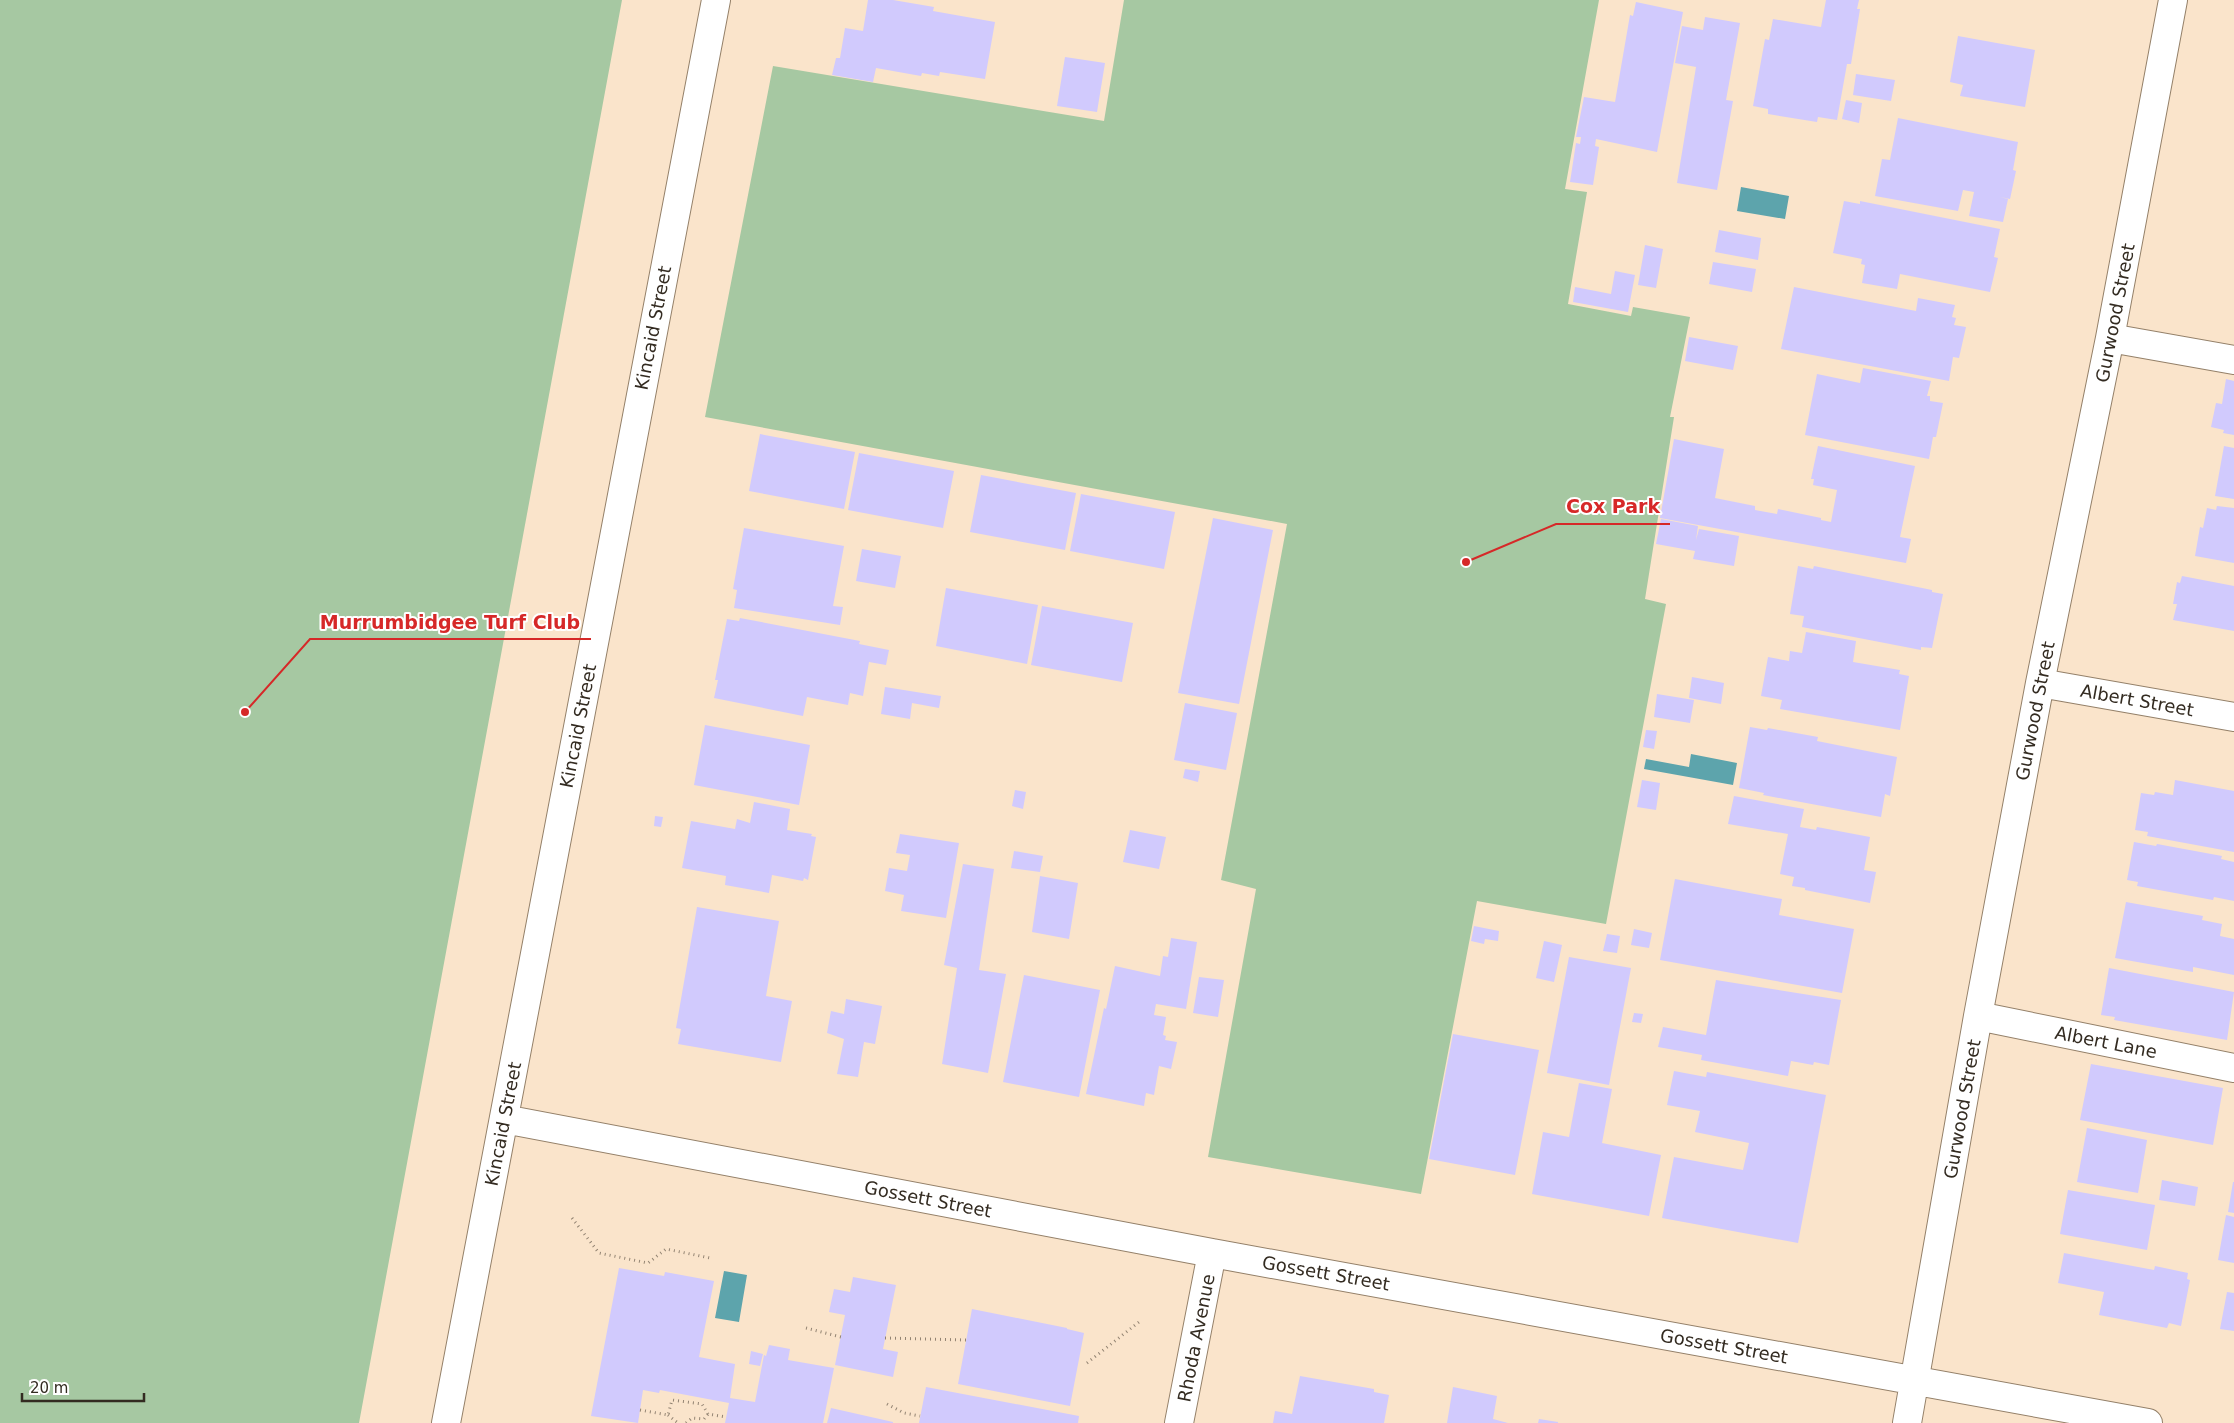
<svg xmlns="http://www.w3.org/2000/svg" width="2234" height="1423" font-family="'DejaVu Sans',sans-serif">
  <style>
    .green { fill: #a6c8a2 }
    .water { fill: #5da4ac }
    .building { fill: #d1cafd }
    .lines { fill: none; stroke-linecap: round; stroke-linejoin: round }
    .minor-casing { stroke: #948069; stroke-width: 30 }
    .path { stroke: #928372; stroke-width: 3; stroke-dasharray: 1 4; stroke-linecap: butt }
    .minor { stroke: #fff; stroke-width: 28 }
    .labels { text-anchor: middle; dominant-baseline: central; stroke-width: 4; stroke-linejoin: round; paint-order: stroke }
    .street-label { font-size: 18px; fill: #332b21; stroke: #fff }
    .leader { fill: none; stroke: #d62828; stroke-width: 2 }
    .callout-dot { fill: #d62828; stroke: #fff; stroke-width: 2 }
    .callout-label { font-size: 19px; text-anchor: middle; font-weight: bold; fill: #d62828; stroke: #fff; stroke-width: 4; stroke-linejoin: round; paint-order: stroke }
  </style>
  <rect width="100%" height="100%" fill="#fae4cb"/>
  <path class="green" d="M 0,0 L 622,0 L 359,1423 L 0,1423 Z
    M 1124,0 L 1599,0 L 1565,189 L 1587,192 L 1568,304 L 1631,316 L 1633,307 L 1690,317 L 1670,417 L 1674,417 L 1645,599 L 1666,604 L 1606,924 L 1477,901 L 1421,1194 L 1208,1157 L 1256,889 L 1221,880 L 1287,524 L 705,417 L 773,66 L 1104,121 Z"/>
  <path class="water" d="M 1741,187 L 1789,196 L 1785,219 L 1737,211 Z
    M 1691,754 L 1737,763 L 1733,785 L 1644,769 L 1646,759 L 1689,767 Z
    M 724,1271 L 747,1275 L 739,1322 L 715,1318 Z"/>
  <path class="building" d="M 868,0 L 893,0 L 934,7 L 933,11 L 995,22 L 985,79 L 940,72 L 939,76 L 922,73 L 921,76 L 876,68 L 873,82 L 832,75 L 836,58 L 840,58 L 845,28 L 863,31 Z
    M 1826,0 L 1859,0 L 1857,9 L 1860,9 L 1851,64 L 1847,64 L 1837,120 L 1818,117 L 1817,122 L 1768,114 L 1768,109 L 1753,106 L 1765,39 L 1769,40 L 1773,19 L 1821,27 Z
    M 1636,2 L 1683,12 L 1657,152 L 1596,139 L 1595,146 L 1599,147 L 1593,185 L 1570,182 L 1576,143 L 1580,144 L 1581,137 L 1576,137 L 1584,97 L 1615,102 L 1630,15 L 1633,16 Z
    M 1705,17 L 1740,23 L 1726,100 L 1733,101 L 1717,190 L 1677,183 L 1696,67 L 1675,63 L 1682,26 L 1703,30 Z
    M 1958,36 L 2035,50 L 2025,107 L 1960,96 L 1963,85 L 1950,82 Z
    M 1065,57 L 1105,63 L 1097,112 L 1057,106 Z
    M 1856,74 L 1895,80 L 1891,101 L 1853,95 Z
    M 1846,100 L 1862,103 L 1859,123 L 1842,119 Z
    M 1898,118 L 2018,142 L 2013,170 L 2016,171 L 2010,199 L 2000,197 L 2008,199 L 2003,222 L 1969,216 L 1974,192 L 1963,190 L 1958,211 L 1875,196 L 1882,159 L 1890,160 Z
    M 1844,201 L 1860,204 L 1860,201 L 2000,229 L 1994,257 L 1998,258 L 1990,292 L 1900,274 L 1897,289 L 1862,283 L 1865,265 L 1861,264 L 1862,259 L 1833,253 Z
    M 1719,230 L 1761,238 L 1758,260 L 1715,252 Z
    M 1645,245 L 1663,249 L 1656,288 L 1638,285 Z
    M 1713,262 L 1756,269 L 1752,292 L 1709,284 Z
    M 1615,271 L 1635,275 L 1628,312 L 1573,302 L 1575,287 L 1611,294 Z
    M 1794,287 L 1916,311 L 1918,298 L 1955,305 L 1952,317 L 1956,318 L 1954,325 L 1966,327 L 1959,358 L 1953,357 L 1949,381 L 1781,349 Z
    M 1689,337 L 1738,346 L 1733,370 L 1685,361 Z
    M 1863,368 L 1931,381 L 1927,396 L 1930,396 L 1930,401 L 1943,403 L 1936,437 L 1933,437 L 1929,459 L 1805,435 L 1817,374 L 1860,383 Z
    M 2226,379 L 2234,381 L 2234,435 L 2223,433 L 2224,430 L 2211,427 L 2216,403 L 2222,404 Z
    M 760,434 L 855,452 L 844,509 L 749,491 Z
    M 1674,439 L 1724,449 L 1715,498 L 1755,506 L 1755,510 L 1777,514 L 1778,509 L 1821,518 L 1821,520 L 1831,522 L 1837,490 L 1813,485 L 1814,479 L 1811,479 L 1818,446 L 1915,466 L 1900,537 L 1911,539 L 1906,563 L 1660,518 Z
    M 2224,446 L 2234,448 L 2234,499 L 2215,496 Z
    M 859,453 L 954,471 L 943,528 L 848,510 Z
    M 981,475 L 1076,493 L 1065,550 L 970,532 Z
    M 1081,494 L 1175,512 L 1164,569 L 1070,551 Z
    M 2217,506 L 2234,508 L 2234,563 L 2195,556 L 2200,527 L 2203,528 L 2207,508 L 2216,510 Z
    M 1213,518 L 1273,530 L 1239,704 L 1178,693 Z
    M 1661,519 L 1698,526 L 1696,540 L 1699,529 L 1739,536 L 1734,566 L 1693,559 L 1695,551 L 1656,544 Z
    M 744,528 L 844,546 L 833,606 L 843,607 L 840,625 L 734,608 L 737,590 L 733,589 Z
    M 862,549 L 901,556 L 895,588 L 856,581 Z
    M 1798,566 L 1813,569 L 1814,566 L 1932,590 L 1932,592 L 1943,594 L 1932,648 L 1921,647 L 1921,650 L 1802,627 L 1804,616 L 1790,614 Z
    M 2182,576 L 2234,586 L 2234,631 L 2173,620 L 2177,604 L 2173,604 L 2177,582 L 2180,583 Z
    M 946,588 L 1038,605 L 1027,664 L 936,646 Z
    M 1042,606 L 1133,623 L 1122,682 L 1031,665 Z
    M 740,618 L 860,641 L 859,644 L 889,650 L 886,665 L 869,662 L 863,696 L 850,693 L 848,705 L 807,697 L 803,716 L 714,698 L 718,680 L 715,680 L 727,619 L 739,621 Z
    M 1806,632 L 1856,641 L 1853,662 L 1900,670 L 1899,674 L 1909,676 L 1900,730 L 1780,709 L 1782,700 L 1761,696 L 1768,657 L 1789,661 L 1790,651 L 1802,653 Z
    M 1692,677 L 1724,683 L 1721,704 L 1689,698 Z
    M 885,687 L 941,696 L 939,708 L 912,703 L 910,719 L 881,714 Z
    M 1657,694 L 1694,700 L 1690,723 L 1654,717 Z
    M 1185,703 L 1237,713 L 1226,770 L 1174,760 Z
    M 705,725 L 810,745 L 799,805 L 694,785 Z
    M 1750,727 L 1767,730 L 1768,728 L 1818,737 L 1817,741 L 1897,757 L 1890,796 L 1885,794 L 1881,817 L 1763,795 L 1764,793 L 1739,788 Z
    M 1646,730 L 1657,731 L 1654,749 L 1643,747 Z
    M 1185,769 L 1200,771 L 1198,782 L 1183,778 Z
    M 1642,780 L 1660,783 L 1656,810 L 1637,807 Z
    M 2175,780 L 2234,791 L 2234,852 L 2147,836 L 2148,832 L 2135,830 L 2141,793 L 2154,795 L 2155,792 L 2173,795 Z
    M 1015,790 L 1026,792 L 1023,809 L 1012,806 Z
    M 1734,796 L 1804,809 L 1800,827 L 1816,830 L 1817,827 L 1870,837 L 1864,870 L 1876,872 L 1870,903 L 1805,890 L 1805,888 L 1792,886 L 1794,877 L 1780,874 L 1788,834 L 1728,824 Z
    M 754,802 L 790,809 L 787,830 L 812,834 L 811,836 L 816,837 L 808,880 L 804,878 L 803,881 L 772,875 L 769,893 L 725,885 L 726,876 L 682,868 L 691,821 L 735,829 L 737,819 L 750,823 Z
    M 655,816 L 663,817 L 661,827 L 654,826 Z
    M 1130,830 L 1166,837 L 1159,869 L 1123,862 Z
    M 900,834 L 959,843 L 946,918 L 901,911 L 904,895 L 885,891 L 889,868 L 907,871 L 910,855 L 896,853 Z
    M 2134,842 L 2156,846 L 2157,844 L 2222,856 L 2221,859 L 2234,862 L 2234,901 L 2214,897 L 2213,900 L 2137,886 L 2138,882 L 2127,880 Z
    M 1014,851 L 1043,856 L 1040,872 L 1011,868 Z
    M 963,864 L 994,869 L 979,970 L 1006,974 L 988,1073 L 942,1064 L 957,968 L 944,965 Z
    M 1040,876 L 1078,883 L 1069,939 L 1032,932 Z
    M 1675,879 L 1782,899 L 1779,915 L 1854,929 L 1842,993 L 1660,960 Z
    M 2126,902 L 2203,916 L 2202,920 L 2222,924 L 2220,936 L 2234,939 L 2234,975 L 2193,967 L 2193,972 L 2115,958 Z
    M 697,907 L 779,921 L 766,996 L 792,1001 L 781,1062 L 678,1044 L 681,1029 L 676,1028 Z
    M 1474,926 L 1499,931 L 1498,941 L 1485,939 L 1484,944 L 1471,941 Z
    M 1634,929 L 1652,933 L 1649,948 L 1631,945 Z
    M 1607,934 L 1620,936 L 1617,953 L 1603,951 Z
    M 1171,938 L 1197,942 L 1186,1009 L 1156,1004 L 1154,1015 L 1166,1017 L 1163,1035 L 1166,1036 L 1165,1040 L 1177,1042 L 1171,1069 L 1159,1066 L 1154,1095 L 1146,1093 L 1144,1106 L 1086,1094 L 1104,1008 L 1106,1009 L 1115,966 L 1160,976 L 1163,956 L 1168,957 Z
    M 1544,941 L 1562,945 L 1554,982 L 1536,978 Z
    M 1569,957 L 1631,968 L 1609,1085 L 1547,1073 Z
    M 2109,968 L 2234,992 L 2227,1040 L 2114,1020 L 2115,1017 L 2101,1015 Z
    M 1024,975 L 1100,990 L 1079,1097 L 1003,1082 Z
    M 1199,977 L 1224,980 L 1218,1017 L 1193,1013 Z
    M 1716,980 L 1841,1000 L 1829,1065 L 1814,1062 L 1813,1065 L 1791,1061 L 1788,1076 L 1701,1060 L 1702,1055 L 1658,1047 L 1663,1027 L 1706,1035 Z
    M 846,999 L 882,1006 L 875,1044 L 864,1042 L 858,1077 L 837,1074 L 844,1039 L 827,1033 L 831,1011 L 844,1014 Z
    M 1634,1013 L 1643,1014 L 1641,1023 L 1632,1022 Z
    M 1453,1034 L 1539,1050 L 1515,1175 L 1429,1159 Z
    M 2091,1064 L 2223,1088 L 2213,1145 L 2080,1120 Z
    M 1674,1071 L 1706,1077 L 1707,1072 L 1826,1095 L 1798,1243 L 1662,1218 L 1674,1157 L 1743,1170 L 1749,1143 L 1695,1132 L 1700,1111 L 1667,1105 Z
    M 1579,1083 L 1612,1089 L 1602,1143 L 1661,1155 L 1649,1216 L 1532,1194 L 1543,1132 L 1569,1137 Z
    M 2087,1128 L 2147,1140 L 2138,1193 L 2077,1182 Z
    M 2162,1180 L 2198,1187 L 2195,1206 L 2159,1200 Z
    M 2233,1182 L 2234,1182 L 2234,1213 L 2228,1212 Z
    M 2068,1190 L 2155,1205 L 2147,1250 L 2060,1234 Z
    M 2226,1215 L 2234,1217 L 2234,1263 L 2218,1260 Z
    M 2064,1253 L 2154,1270 L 2155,1266 L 2188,1273 L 2187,1279 L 2190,1280 L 2181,1326 L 2169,1323 L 2167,1328 L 2099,1315 L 2104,1292 L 2058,1283 Z
    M 619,1268 L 664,1276 L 665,1272 L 714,1281 L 699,1357 L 735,1364 L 730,1398 L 755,1402 L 764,1355 L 766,1356 L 769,1345 L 790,1349 L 788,1360 L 834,1368 L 823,1423 L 725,1423 L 729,1403 L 660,1390 L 659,1393 L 643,1390 L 638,1423 L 591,1416 Z
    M 853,1277 L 896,1285 L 883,1349 L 898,1352 L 893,1377 L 835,1365 L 845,1315 L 829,1312 L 834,1289 L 850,1292 Z
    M 2227,1292 L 2234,1293 L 2234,1331 L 2220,1329 Z
    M 972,1309 L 1067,1328 L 1067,1329 L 1084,1333 L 1070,1406 L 958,1384 Z
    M 751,1351 L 763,1354 L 760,1366 L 749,1364 Z
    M 1300,1376 L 1374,1389 L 1374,1392 L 1389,1395 L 1384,1423 L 1273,1423 L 1275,1411 L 1292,1414 Z
    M 926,1387 L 1079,1416 L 1078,1423 L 919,1423 Z
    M 1453,1387 L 1497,1396 L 1493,1419 L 1508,1423 L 1447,1423 Z
    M 831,1408 L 893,1422 L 893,1423 L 827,1423 Z
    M 1539,1419 L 1558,1422 L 1558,1423 L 1538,1423 Z"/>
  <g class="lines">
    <g class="minor-casing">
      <path id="minor" d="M 2110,338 L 2234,360
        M 2040,683 L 2234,717
        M 1978,1016 L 2234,1068
        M 504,1119 L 1212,1253 L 2148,1423
        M 446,1423 L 716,0
        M 1179,1423 L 1212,1253
        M 1907,1423 L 1978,1016 L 2040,683 L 2110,338 L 2173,0"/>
    </g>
    <path class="path" d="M 572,1218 L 599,1253 L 648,1263 L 666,1249 L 710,1258
      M 806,1328 L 841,1337
      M 885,1338 L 966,1340
      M 1087,1363 L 1139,1322
      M 887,1404 L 904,1413 L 920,1416
      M 640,1410 L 668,1415 L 672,1400 L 702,1404 L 708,1414 L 726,1417
      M 668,1415 L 678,1423
      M 686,1423 L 692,1418 L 704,1419 L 708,1414"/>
    <use href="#minor" class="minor"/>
  </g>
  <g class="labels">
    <g class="street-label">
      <text transform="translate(2115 313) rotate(-79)">Gurwood Street</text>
      <text transform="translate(653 328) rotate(-79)">Kincaid Street</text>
      <text transform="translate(2137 700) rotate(10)">Albert Street</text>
      <text transform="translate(2035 711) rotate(-79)">Gurwood Street</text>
      <text transform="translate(578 726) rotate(-79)">Kincaid Street</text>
      <text transform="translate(2106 1042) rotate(11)">Albert Lane</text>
      <text transform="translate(1962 1109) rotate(-80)">Gurwood Street</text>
      <text transform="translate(503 1124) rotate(-79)">Kincaid Street</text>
      <text transform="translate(928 1199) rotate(11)">Gossett Street</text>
      <text transform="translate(1326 1273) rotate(10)">Gossett Street</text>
      <text transform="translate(1196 1338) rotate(-79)">Rhoda Avenue</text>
      <text transform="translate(1724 1346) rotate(10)">Gossett Street</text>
    </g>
  </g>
  <path class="leader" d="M1466 562L1556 524H1670M245 712L310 639H591"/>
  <g class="callout-dot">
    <circle cx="1466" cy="562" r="5"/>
    <circle cx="245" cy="712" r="5"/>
  </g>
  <g class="callout-label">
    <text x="1613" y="513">Cox Park</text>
    <text x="450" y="629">Murrumbidgee Turf Club</text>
  </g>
  <path d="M22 1393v8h122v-8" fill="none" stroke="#332b21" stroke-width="2.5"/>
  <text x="30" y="1393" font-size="15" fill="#332b21" stroke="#ffffff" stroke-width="4" paint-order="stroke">20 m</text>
</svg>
